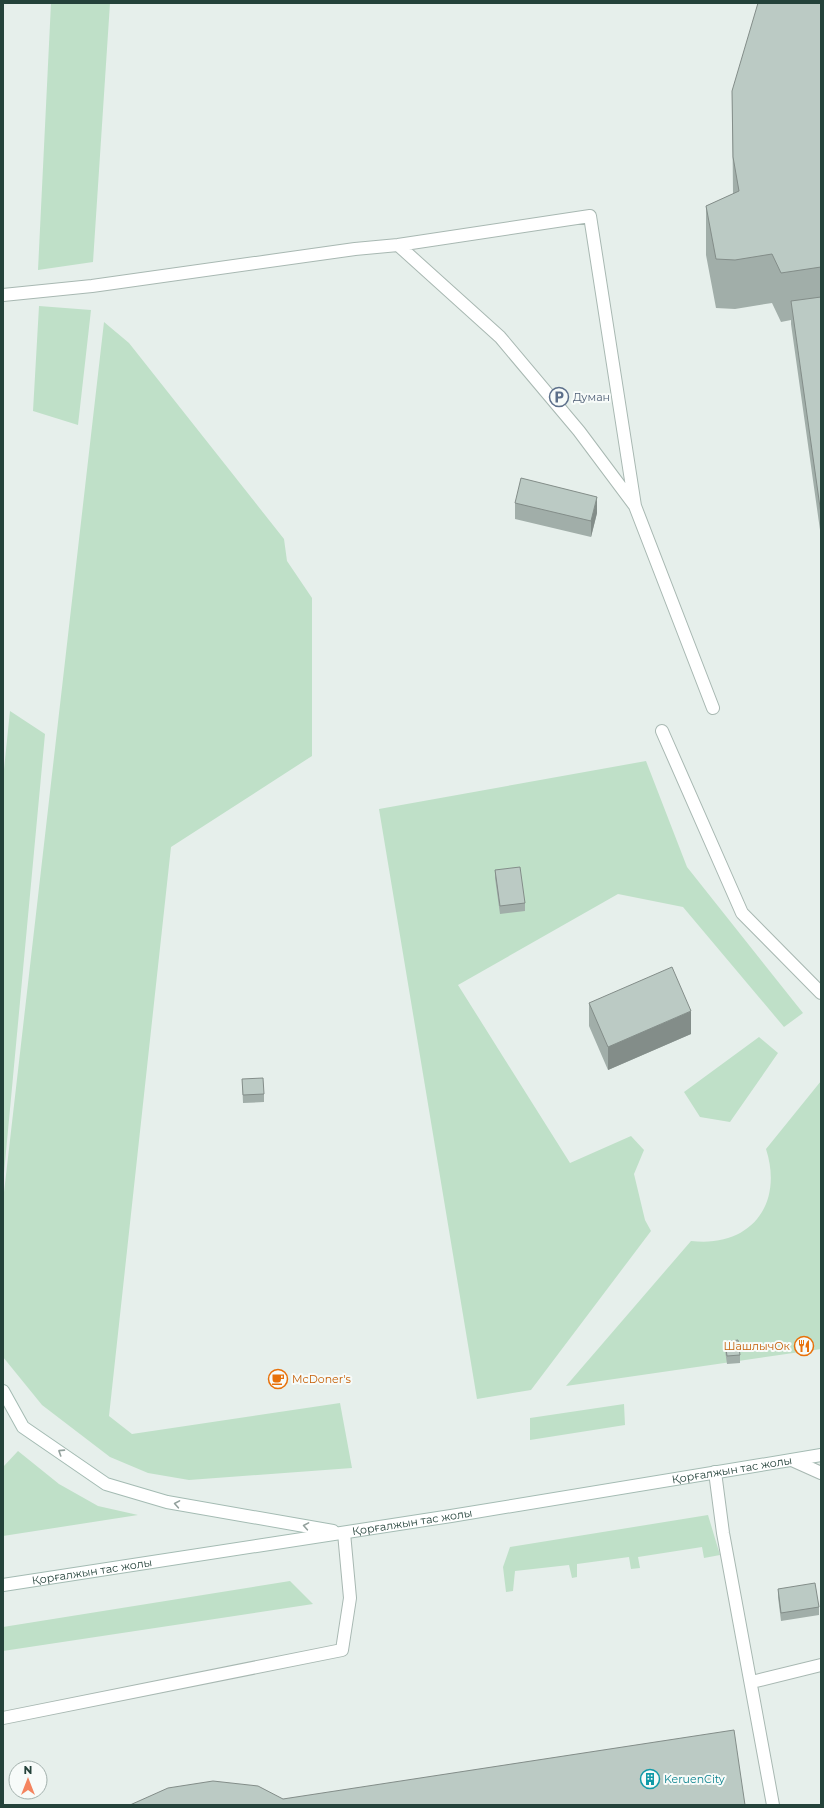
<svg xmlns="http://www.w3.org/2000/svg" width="824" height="1808" font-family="Montserrat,sans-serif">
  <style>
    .green { fill: #bfe0c8 }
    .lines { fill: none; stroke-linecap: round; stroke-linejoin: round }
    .lane-casing { stroke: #a8b8b2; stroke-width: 14 }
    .secondary-casing { stroke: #a4bbb3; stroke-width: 14 }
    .lane { stroke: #fff; stroke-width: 12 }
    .secondary { stroke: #fff; stroke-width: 12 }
    .wall { fill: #a1aea9 }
    .shaded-wall { fill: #838d89 }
    .building { fill: #bbcac4; stroke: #838d89 }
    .oneway { stroke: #92a09c }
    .labels { text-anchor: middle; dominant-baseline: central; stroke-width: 4; stroke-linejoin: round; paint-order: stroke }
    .service-label { font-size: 11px; fill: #4e5e75; stroke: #f7fbf9; text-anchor: start }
    .food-label { font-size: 11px; fill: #c56008; stroke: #f7fbf9; text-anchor: end }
    .street-label { font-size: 11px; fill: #24423a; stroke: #f7fbf9 }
    .culture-label { font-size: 11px; fill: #0d838f; stroke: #f7fbf9; text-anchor: start }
  </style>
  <rect width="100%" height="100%" fill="#e6efeb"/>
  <path class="green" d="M 51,3 L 110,3 L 93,262 L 38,270 Z
    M 39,306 L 91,310 L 78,425 L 33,411 Z
    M 104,322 L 129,343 L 284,539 L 287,561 L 312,598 L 312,756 L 171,847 L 109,1416 L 132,1434 L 340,1403 L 352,1468 L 189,1480 L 148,1473 L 110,1457 L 42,1405 L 3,1357 L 3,1201 Z
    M 10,711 L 45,734 L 3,1184 L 3,779 Z
    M 646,761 L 687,867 L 803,1013 L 784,1027 L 683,907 L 618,894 L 458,985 L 570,1163 L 631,1136 L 644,1150 L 634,1174 L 645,1220 L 651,1231 L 531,1390 L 477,1399 L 379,809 Z
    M 759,1037 L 778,1053 L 730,1122 L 700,1117 L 684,1092 Z
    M 821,1081 L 821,1349 L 566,1386 L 691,1241 C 750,1248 784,1205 766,1149 Z
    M 624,1404 L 625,1425 L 530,1440 L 530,1418 Z
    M 18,1451 L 59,1484 L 98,1506 L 138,1515 L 3,1536 L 3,1467 Z
    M 708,1515 L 720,1555 L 704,1558 L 702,1547 L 638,1557 L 640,1568 L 631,1569 L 629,1557 L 577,1564 L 577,1577 L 572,1578 L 569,1565 L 515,1571 L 513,1591 L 506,1592 L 503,1567 L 510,1547 Z
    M 290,1581 L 313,1604 L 3,1651 L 3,1627 Z"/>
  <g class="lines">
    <g class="lane-casing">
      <path id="lane" d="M 3,295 L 92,286 L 355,249 L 398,245 L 590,216 L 635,506 L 579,431 L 500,337 L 398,245
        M 635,506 L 713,708
        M 662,731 L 742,913 L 821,993
        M 792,1460 L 821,1473
        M 715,1472 L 723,1533 L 773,1805
        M 752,1682 L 821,1665
        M 3,1718 L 342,1650 L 350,1598 L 344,1533"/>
    </g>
    <g class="secondary-casing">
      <g id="secondary">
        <path d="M 3,1391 L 23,1427 L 106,1484 L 167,1502 L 333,1531"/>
        <path id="s1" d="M 3,1585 L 451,1516 L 821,1455"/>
      </g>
    </g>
    <use href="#lane" class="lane"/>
    <use href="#secondary" class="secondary"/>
  </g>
  <path class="wall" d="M 821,3 L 821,537 L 791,324 L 791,320 L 781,322 L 772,303 L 735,309 L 716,308 L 706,255 L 706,206 L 733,194 L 732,91 Z
    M 515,503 L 597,513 L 591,537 L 515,519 Z
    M 495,870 L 525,903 L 525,911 L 500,914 L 495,878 Z
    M 589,1003 L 691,1034 L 608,1070 L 589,1026 Z
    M 242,1079 L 264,1094 L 264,1102 L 243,1103 Z
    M 725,1342 L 740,1355 L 740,1363 L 727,1364 L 725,1350 Z
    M 778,1589 L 819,1607 L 819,1615 L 781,1621 L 778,1597 Z"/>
  <path class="shaded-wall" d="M 597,497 L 597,513 L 591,537 L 591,521 Z
    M 691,1011 L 691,1034 L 608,1070 L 608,1047 Z"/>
  <path class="building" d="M 758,3 L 821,3 L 821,267 L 781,273 L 772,254 L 735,260 L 716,259 L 706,206 L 739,191 L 733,157 L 732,91 Z
    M 821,297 L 821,514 L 791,301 Z
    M 521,478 L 597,497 L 591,521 L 515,503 Z
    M 520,867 L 525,903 L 500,906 L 495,870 Z
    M 672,967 L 691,1011 L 608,1047 L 589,1003 Z
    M 263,1078 L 264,1094 L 243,1095 L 242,1079 Z
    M 738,1340 L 740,1355 L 727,1356 L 725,1342 Z
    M 815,1583 L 819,1607 L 781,1613 L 778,1589 Z
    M 734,1730 L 745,1805 L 130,1805 L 168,1788 L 213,1781 L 258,1786 L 283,1799 Z"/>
  <defs><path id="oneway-chevron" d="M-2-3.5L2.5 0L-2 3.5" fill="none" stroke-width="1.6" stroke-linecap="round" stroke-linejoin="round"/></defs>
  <g class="oneway">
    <use href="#oneway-chevron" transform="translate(61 1452) rotate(-147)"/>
    <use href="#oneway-chevron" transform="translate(177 1504) rotate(-170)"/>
    <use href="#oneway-chevron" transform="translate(306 1526) rotate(-170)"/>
  </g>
  <defs>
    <g id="parking-ring" transform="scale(1)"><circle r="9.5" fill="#f7fbf9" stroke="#5c6f8a" stroke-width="1.5"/><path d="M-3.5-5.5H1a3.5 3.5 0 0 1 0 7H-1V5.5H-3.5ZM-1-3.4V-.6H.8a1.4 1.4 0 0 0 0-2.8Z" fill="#5c6f8a"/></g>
    <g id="restaurant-ring" transform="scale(1)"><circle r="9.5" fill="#f7fbf9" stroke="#e8710a" stroke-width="1.5"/><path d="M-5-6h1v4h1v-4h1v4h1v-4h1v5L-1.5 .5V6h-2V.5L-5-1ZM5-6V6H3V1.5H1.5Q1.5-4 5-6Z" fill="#e8710a"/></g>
    <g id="cafe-ring" transform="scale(1)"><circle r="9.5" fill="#f7fbf9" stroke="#e8710a" stroke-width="1.5"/><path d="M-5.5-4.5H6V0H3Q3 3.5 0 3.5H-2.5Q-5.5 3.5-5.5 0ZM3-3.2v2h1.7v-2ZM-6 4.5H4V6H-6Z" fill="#e8710a"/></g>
    <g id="building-ring" transform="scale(1)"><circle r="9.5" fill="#f7fbf9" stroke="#0f9aa8" stroke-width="1.5"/><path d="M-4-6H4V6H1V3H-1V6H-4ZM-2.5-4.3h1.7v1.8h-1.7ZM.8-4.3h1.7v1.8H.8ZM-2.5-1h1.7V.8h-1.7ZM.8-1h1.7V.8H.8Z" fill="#0f9aa8"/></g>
  </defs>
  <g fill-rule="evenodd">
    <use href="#parking-ring" x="559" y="397"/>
    <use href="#restaurant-ring" x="804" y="1346"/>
    <use href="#cafe-ring" x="278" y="1379"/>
    <use href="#building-ring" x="650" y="1779"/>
  </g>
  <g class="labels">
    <g class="service-label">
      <text x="573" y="397">Думан</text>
    </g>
    <g class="food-label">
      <text x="790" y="1346">ШашлычОк</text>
      <text x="292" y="1379" text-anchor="start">McDoner's</text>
    </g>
    <g class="street-label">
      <text stroke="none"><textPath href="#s1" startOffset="738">Қорғалжын тас жолы</textPath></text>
      <text stroke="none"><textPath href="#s1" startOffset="414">Қорғалжын тас жолы</textPath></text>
      <text stroke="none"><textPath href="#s1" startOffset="90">Қорғалжын тас жолы</textPath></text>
    </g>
    <g class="culture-label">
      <text x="664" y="1779">KeruenCity</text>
    </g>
  </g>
  <rect width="824" height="1808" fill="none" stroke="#24423a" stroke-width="8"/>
  <g transform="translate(28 1780)"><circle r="19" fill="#f7fbf9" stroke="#a3b1ad"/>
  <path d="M0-3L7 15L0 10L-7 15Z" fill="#f4845f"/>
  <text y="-6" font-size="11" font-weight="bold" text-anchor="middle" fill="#24423a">N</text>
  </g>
</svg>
